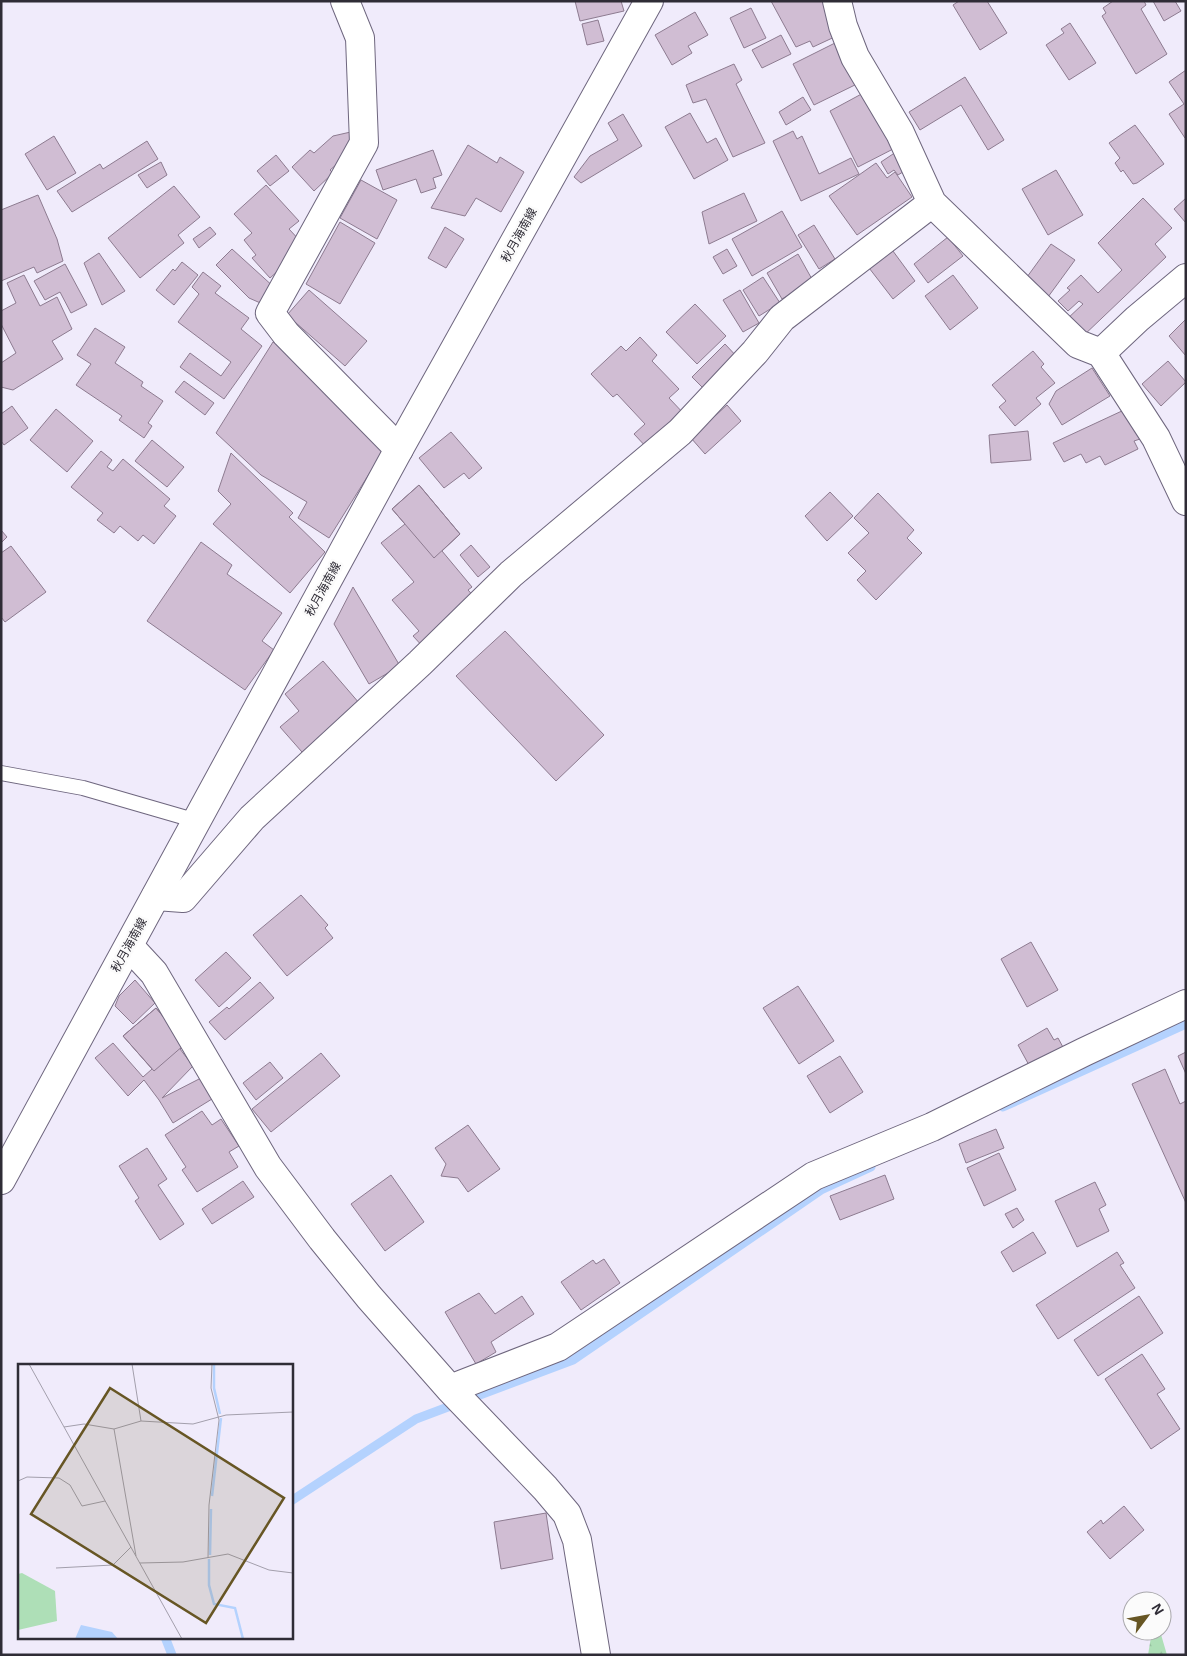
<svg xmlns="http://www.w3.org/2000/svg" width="1187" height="1656" font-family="Helvetica,'Noto Sans JP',sans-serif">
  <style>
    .forest { fill: url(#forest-firs) }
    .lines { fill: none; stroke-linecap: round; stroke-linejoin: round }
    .stream { stroke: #b4d2fe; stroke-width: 9 }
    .building { fill: #d0bdd3; stroke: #8d7b90 }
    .service-casing { stroke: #6e667e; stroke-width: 16 }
    .minor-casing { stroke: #6e667e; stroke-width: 30 }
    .tertiary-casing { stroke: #6e667e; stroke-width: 30 }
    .secondary-casing { stroke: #6e667e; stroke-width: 30 }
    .service { stroke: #fff; stroke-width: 14 }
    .minor { stroke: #fff; stroke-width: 28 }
    .tertiary { stroke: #fff; stroke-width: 28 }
    .secondary { stroke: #fff; stroke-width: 28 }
    .labels { text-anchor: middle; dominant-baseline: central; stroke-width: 5; stroke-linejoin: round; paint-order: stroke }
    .street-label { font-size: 12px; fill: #2f2c36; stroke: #fbfbfb }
    .inset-river { fill: none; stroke: #b4d2fe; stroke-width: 2.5 }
    .inset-road { fill: none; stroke: #a39fac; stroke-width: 1 }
    .view { fill: #675624; fill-opacity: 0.15; stroke: #675624; stroke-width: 2.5 }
    .inset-edge { fill: none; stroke: #2f2c36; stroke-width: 2.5 }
  </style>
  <defs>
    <pattern id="forest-firs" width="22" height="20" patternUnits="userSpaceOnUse" patternTransform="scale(1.25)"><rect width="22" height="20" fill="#aedfb7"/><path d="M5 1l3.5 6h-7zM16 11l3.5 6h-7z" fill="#96c09e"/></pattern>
  </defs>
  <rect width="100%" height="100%" fill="#f0ebfb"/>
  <path class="forest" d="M 1152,1631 L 1160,1631 L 1167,1655 L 1148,1655 Z"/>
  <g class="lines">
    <path class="stream" d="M 1003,1107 L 1186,1024
      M 291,1501 L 416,1419 L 573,1360 L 821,1190 L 871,1167
      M 165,1637 L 172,1655"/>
  </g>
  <path class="building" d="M 575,1 L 621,1 L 624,11 L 580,21 Z
    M 771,1 L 824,1 L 841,34 L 813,47 L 810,41 L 796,47 Z
    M 959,1 L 987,1 L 1007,33 L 980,50 L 953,5 Z
    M 1113,1 L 1144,1 L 1146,5 L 1141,9 L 1167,54 L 1136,74 L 1102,16 L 1106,13 L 1103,8 Z
    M 1153,1 L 1175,1 L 1181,11 L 1164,21 Z
    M 751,8 L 766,38 L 744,48 L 730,18 Z
    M 695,12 L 708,35 L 688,46 L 692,53 L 672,65 L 655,35 Z
    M 598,20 L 604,41 L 587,45 L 582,24 Z
    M 1070,23 L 1096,63 L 1069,80 L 1046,45 L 1064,33 L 1061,29 Z
    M 781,35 L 791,54 L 762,68 L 752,50 Z
    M 839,41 L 861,82 L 814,105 L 793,64 Z
    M 734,64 L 742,80 L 736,84 L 765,143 L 733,157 L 706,99 L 693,103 L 686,85 Z
    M 1186,70 L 1186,137 L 1185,138 L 1169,114 L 1184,104 L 1169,82 Z
    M 965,77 L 1004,140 L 988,150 L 961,105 L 920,130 L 909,112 Z
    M 867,91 L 897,147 L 858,167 L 830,111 Z
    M 803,97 L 811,110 L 786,125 L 779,112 Z
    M 690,113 L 707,143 L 716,138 L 728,160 L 694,179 L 665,127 Z
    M 623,114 L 642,146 L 581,183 L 574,177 L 590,156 L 618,140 L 608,123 Z
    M 1135,125 L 1164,164 L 1137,183 L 1133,184 L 1123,170 L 1121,172 L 1115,163 L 1120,158 L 1109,143 Z
    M 355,131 L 349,154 L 330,170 L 333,173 L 314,191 L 292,167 L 310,150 L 314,153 L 333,136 Z
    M 793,131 L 797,139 L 802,136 L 819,174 L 851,158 L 859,174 L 801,201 L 773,141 Z
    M 54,136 L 76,173 L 47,190 L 25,154 Z
    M 147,141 L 158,159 L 72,212 L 57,191 L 100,164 L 103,169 Z
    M 468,145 L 497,163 L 500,157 L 524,172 L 501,212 L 476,198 L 465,216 L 431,208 Z
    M 433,150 L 442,175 L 433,178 L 436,188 L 421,193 L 416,179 L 383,190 L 376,170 Z
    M 899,150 L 911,167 L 898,175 L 894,170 L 888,174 L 881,162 Z
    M 276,155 L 289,171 L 270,186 L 257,171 Z
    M 161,162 L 167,175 L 147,188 L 138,175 Z
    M 876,163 L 887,178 L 895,172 L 912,197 L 857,235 L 829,196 Z
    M 1056,170 L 1083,215 L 1048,235 L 1022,189 Z
    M 361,180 L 397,200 L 377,239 L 340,218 Z
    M 266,185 L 299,221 L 289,229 L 302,243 L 298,253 L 270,278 L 252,258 L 256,255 L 244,240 L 252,233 L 234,214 Z
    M 174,186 L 200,217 L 178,235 L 184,243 L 140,278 L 108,238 Z
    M 744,193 L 757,221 L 709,244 L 702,212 Z
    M 38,195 L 57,239 L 63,261 L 37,273 L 34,267 L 1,281 L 1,210 Z
    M 1143,198 L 1172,228 L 1155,244 L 1166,257 L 1081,338 L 1066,320 L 1083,304 L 1079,301 L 1068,311 L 1058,301 L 1070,290 L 1067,288 L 1081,275 L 1098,293 L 1122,270 L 1098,243 Z
    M 1186,198 L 1186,223 L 1174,209 Z
    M 782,211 L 802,247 L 752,276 L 732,239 Z
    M 340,222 L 375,243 L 340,304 L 306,284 Z
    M 814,225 L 835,259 L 819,269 L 798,235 Z
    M 210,227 L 216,234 L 199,248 L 193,239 Z
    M 445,227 L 464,239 L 446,268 L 428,258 Z
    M 948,237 L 963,256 L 928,283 L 914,264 Z
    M 1051,244 L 1075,260 L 1048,297 L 1027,277 Z
    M 890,247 L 915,281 L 893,299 L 866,264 Z
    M 232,249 L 275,288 L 265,305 L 249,298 L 216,265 Z
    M 727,249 L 737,266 L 723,274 L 713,257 Z
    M 99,253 L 125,291 L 102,305 L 84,263 Z
    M 798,254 L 813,281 L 782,299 L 767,273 Z
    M 182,262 L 198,275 L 174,305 L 156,290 L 173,269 L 175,271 Z
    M 65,264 L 87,305 L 71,313 L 60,292 L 45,300 L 34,281 Z
    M 203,272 L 221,286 L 215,293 L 249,318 L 241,329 L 262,346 L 224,399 L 180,367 L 190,353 L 221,376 L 231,362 L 178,322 L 199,294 L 192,287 Z
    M 24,275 L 40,306 L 57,297 L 72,329 L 52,341 L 63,359 L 13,390 L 1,387 L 1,363 L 16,353 L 1,324 L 1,311 L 16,303 L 7,283 Z
    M 953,275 L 978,308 L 950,330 L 925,296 Z
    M 763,277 L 780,303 L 759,316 L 743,290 Z
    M 309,290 L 367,341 L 345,366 L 287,315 Z
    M 740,290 L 759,323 L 743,332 L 723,300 Z
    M 695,304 L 726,336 L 697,364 L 666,332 Z
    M 1186,319 L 1186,356 L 1169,336 Z
    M 95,328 L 125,347 L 115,363 L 143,382 L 141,386 L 163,401 L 148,423 L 152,426 L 144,438 L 119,420 L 122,416 L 76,385 L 91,364 L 77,355 Z
    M 640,337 L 657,355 L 652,361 L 679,389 L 669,398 L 686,416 L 649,450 L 634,434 L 645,424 L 617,394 L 613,397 L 591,374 L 621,346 L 626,351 Z
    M 273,342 L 323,375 L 389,442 L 329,538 L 298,518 L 307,502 L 261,475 L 216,433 Z
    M 725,344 L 739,359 L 706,391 L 692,377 Z
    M 1033,351 L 1044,364 L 1041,367 L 1055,383 L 1036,398 L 1041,404 L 1015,426 L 999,407 L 1006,401 L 992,385 Z
    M 1168,361 L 1186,382 L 1161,406 L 1142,384 Z
    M 1092,368 L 1110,396 L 1062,425 L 1049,404 L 1056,391 Z
    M 184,381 L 214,403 L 205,415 L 175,392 Z
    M 727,405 L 741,421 L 705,454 L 691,438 Z
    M 12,406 L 28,428 L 4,445 L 1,441 L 1,414 Z
    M 56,409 L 93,441 L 67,472 L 30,440 Z
    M 1124,410 L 1140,439 L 1134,441 L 1138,449 L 1105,465 L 1100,456 L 1086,463 L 1081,454 L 1064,462 L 1053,443 Z
    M 1028,431 L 1031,460 L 991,463 L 989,435 Z
    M 451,432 L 482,468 L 469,479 L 464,473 L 444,488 L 419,458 Z
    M 152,440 L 184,467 L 167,487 L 135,461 Z
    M 101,451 L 112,460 L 107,467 L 113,471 L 123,459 L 170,499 L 164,506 L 176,516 L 154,544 L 143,535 L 138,541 L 120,526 L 114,533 L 97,520 L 103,513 L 71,487 Z
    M 231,453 L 293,513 L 289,517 L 325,552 L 290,593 L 213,524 L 231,504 L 218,491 Z
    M 419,485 L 460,534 L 442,551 L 472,587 L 468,590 L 478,601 L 425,649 L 413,636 L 419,631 L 392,600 L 414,582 L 381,543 L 405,524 L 392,509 Z
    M 419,485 L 460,534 L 434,558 L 392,509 Z
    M 830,492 L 853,516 L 827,541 L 805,516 Z
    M 878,493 L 914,530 L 907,538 L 922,553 L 876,600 L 857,580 L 866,571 L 848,553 L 869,533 L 854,518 Z
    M 1,530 L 7,537 L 1,543 Z
    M 201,542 L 232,565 L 227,574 L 282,613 L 262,641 L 274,650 L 245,690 L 147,621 Z
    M 471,545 L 490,567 L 478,577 L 460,555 Z
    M 11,546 L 46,592 L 5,622 L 1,617 L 1,553 Z
    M 353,587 L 400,666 L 369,684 L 334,624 Z
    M 505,631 L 604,735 L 556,781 L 456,676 Z
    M 323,661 L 366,711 L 309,760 L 280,727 L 299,711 L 285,694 Z
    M 301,895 L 328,925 L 325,928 L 333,938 L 287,976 L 253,935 Z
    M 1031,942 L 1058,990 L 1027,1007 L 1001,959 Z
    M 226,952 L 251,978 L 219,1007 L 195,980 Z
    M 135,980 L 155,1003 L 133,1024 L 115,1006 L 119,996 Z
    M 260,982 L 274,998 L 225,1040 L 209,1022 L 227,1007 L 229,1009 Z
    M 798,986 L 834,1041 L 799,1064 L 763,1008 Z
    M 156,1008 L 176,1032 L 173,1033 L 184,1045 L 180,1049 L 193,1066 L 162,1098 L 201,1078 L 212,1099 L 173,1123 L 159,1100 L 144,1080 L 128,1096 L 95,1058 L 113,1043 L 143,1077 L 152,1069 L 123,1036 Z
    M 156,1008 L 176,1032 L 173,1033 L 184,1045 L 154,1071 L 123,1036 Z
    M 1047,1028 L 1054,1040 L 1058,1038 L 1064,1049 L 1030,1067 L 1018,1045 Z
    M 1186,1052 L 1186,1074 L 1178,1056 Z
    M 321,1053 L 340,1076 L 271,1132 L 252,1109 Z
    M 840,1056 L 863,1092 L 830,1113 L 807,1076 Z
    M 270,1062 L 283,1078 L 256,1100 L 243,1083 Z
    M 1165,1069 L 1180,1104 L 1186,1101 L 1186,1203 L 1132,1084 Z
    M 202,1111 L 212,1125 L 221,1119 L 239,1146 L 229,1152 L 238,1167 L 197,1192 L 182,1170 L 186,1167 L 165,1135 Z
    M 468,1125 L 500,1169 L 468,1192 L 458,1178 L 441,1176 L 446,1164 L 435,1148 Z
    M 996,1129 L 1004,1148 L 966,1163 L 959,1144 Z
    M 147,1148 L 167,1179 L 158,1185 L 184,1224 L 160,1240 L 135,1201 L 139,1198 L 119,1166 Z
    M 999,1153 L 1016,1190 L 984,1206 L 967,1168 Z
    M 391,1175 L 424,1222 L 385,1251 L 351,1204 Z
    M 885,1175 L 894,1199 L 840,1220 L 830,1196 Z
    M 243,1181 L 254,1197 L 212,1224 L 202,1209 Z
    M 1095,1182 L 1106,1205 L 1099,1209 L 1109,1231 L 1077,1247 L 1055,1201 Z
    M 1017,1208 L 1024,1220 L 1013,1228 L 1005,1214 Z
    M 1033,1232 L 1046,1253 L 1013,1272 L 1001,1252 Z
    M 1117,1252 L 1124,1263 L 1120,1265 L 1135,1288 L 1058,1339 L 1036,1305 Z
    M 604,1259 L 620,1283 L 581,1310 L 561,1282 L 593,1260 L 596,1264 Z
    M 479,1293 L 495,1314 L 522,1296 L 534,1314 L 491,1342 L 496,1352 L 476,1364 L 445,1312 Z
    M 1139,1296 L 1163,1333 L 1098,1376 L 1074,1340 Z
    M 1142,1354 L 1165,1389 L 1157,1394 L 1180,1429 L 1151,1449 L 1105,1379 Z
    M 1124,1506 L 1144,1530 L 1110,1559 L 1087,1532 L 1101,1520 L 1103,1524 Z
    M 546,1513 L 553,1559 L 501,1569 L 494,1522 Z"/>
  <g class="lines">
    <g class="service-casing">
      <path id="service" d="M 1,773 L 83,788 L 197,821"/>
    </g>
    <g class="minor-casing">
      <path id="minor" d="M 345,1 L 360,38 L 364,143 L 270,313 L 286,334 L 399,449
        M 837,1 L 843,26 L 855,57 L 900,133 L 932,203 L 1078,344 L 1101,353 L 1156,438 L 1186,501
        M 156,896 L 183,898 L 252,818 L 420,663 L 511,574 L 680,432 L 755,352 L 782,318 L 932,203
        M 129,946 L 154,973 L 268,1167 L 322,1239 L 369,1297 L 450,1389 L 545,1488 L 567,1514 L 577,1540 L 596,1655
        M 450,1389 L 558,1347 L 814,1176 L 932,1127 L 1084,1052 L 1186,1004"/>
    </g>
    <g class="tertiary-casing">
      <path id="tertiary" d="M 1101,353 L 1137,319 L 1186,278"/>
    </g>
    <g class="secondary-casing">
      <path id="secondary" d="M 1,1180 L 399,449 L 649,1"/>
    </g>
    <use href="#service" class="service"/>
    <use href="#minor" class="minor"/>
    <use href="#tertiary" class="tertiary"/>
    <use href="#secondary" class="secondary"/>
  </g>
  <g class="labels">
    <g class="street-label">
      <text transform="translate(519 235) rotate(-61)">秋月海南線</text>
      <text transform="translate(323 589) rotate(-61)">秋月海南線</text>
      <text transform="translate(129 945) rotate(-61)">秋月海南線</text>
    </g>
  </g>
  <g transform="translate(18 1364)">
    <rect width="275" height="275" fill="#f0ebfb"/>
    <path d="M 4,209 L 37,227 L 39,257 L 0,266 L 0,210 Z" fill="#aedfb7"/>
    <path d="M 63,261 L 94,268 L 100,275 L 57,275 Z" fill="#b4d2fe"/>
    <path class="inset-river" d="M 196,0 L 196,24 L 202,50M 194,132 L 203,54M 192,191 L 193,145M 191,195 L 191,221 L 196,240 L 217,244 L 225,275"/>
    <path class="inset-road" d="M 11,0 L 164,275M 114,0 L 123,57M 46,63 L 66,60 L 96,65 L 123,57 L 175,60 L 208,51 L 275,48M 96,65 L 118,192M 0,117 L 9,113 L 41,114 L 52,121 L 64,142 L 87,137M 190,194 L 191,141 L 201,56 L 193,24 L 194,0M 122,199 L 165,198 L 210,190 L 251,206 L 275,209M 38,204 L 95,201 L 113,183"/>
    <path class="view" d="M 92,24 L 266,134 L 188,259 L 13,150 Z"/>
    <rect width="275" height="275" class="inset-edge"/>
  </g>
  <rect width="1187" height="1656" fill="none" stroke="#2f2c36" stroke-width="5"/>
  <g transform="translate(1147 1616) rotate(58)"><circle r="24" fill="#fbfbfb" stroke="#a9a8ac"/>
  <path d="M0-4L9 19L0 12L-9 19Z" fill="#675624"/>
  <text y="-8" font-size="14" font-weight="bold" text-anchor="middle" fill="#2f2c36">N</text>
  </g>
</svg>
